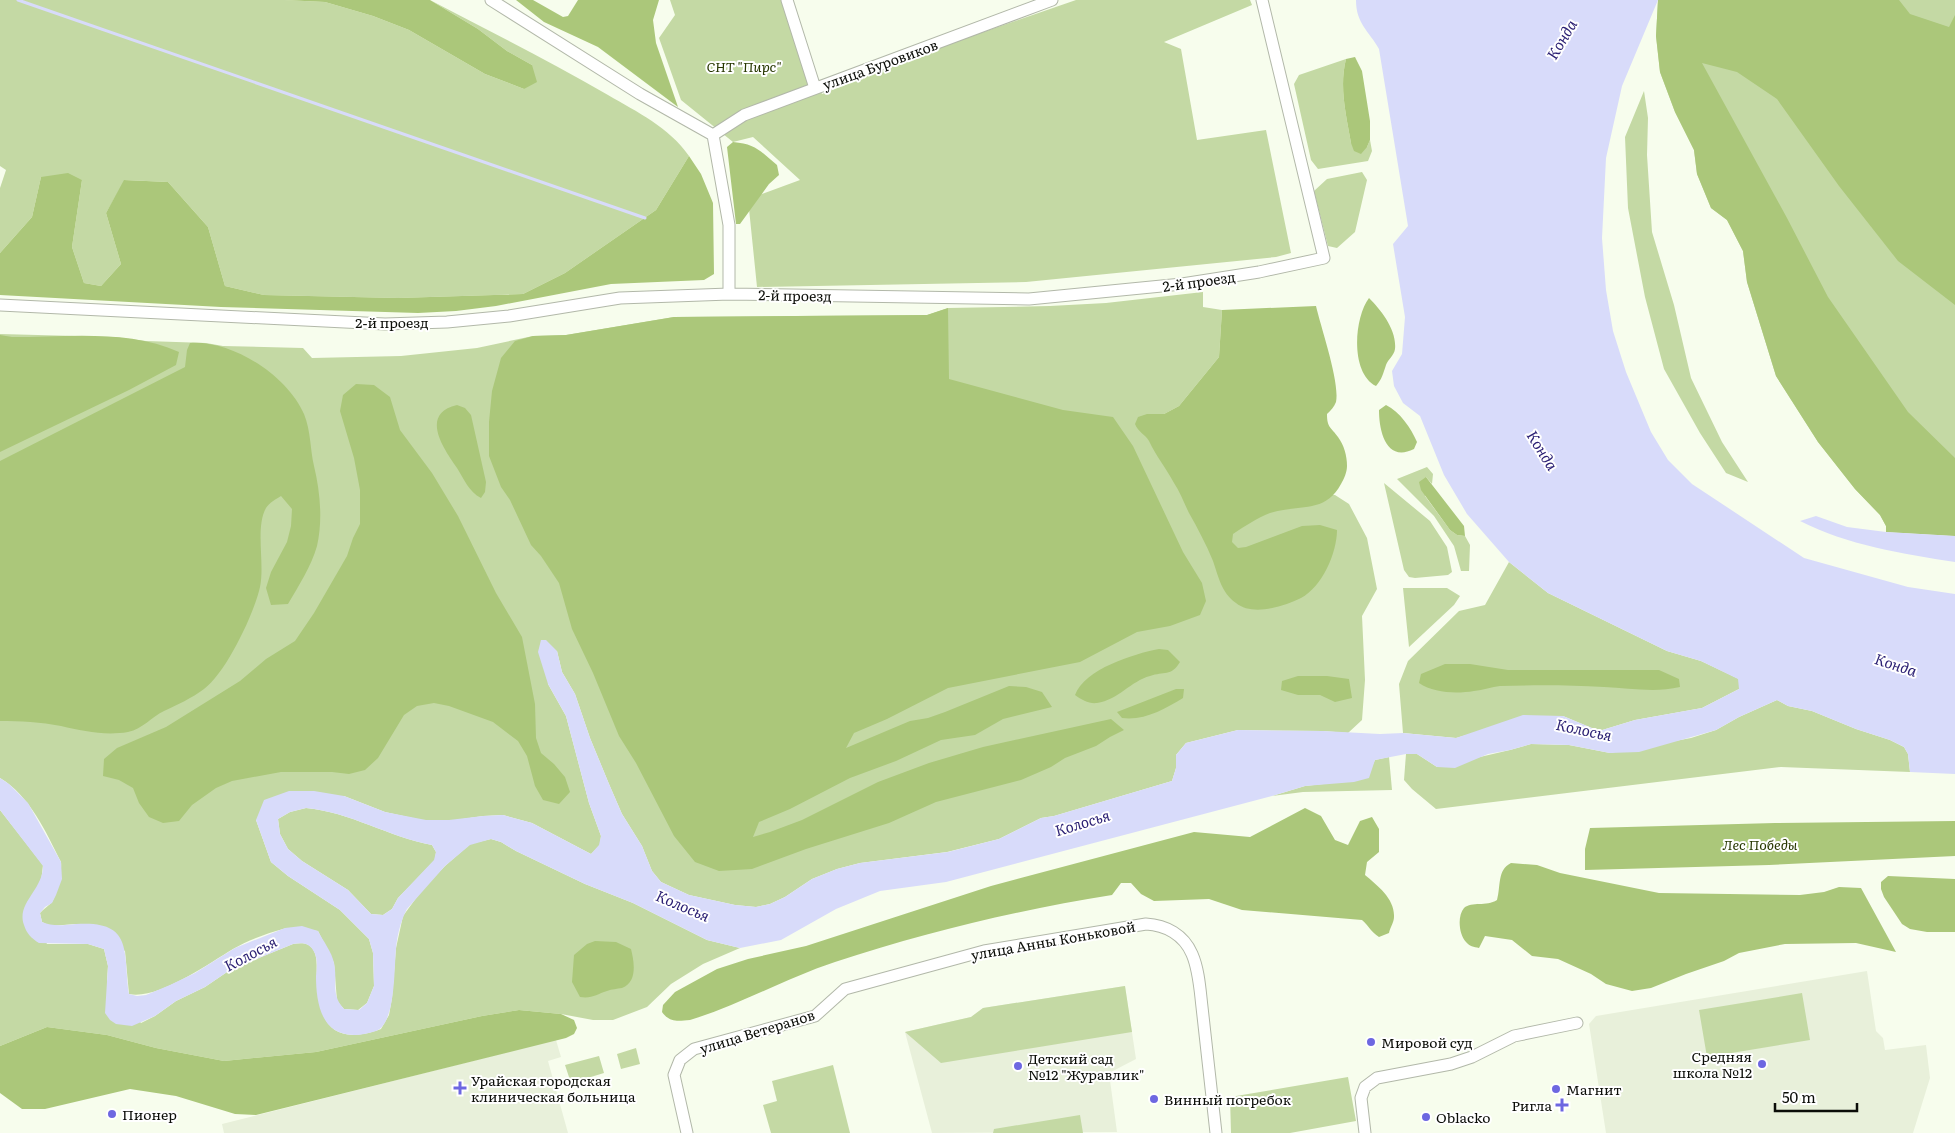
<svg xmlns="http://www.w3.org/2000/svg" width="1955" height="1133" font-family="Literata,serif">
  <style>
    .built { fill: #e8f0da }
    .green { fill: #c4d9a4 }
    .forest { fill: #abc77a }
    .water { fill: #d8dbfa; fill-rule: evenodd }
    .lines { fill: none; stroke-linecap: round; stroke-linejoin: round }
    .stream { stroke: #d8dbfa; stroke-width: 3 }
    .street-casing { stroke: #b2b8a9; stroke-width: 13 }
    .street { stroke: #fff; stroke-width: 11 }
    .poi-dot { fill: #6d67e1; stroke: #fff; stroke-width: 2 }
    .labels { text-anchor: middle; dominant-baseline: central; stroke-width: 4; stroke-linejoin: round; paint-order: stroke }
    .street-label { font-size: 14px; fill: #0b0d08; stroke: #fff }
    .park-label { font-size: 14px; font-style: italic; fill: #273700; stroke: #fff }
    .poi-label { font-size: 14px; fill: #0b0d08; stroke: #fff; text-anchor: start }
    .water-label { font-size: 15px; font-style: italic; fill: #2c2174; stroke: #fff }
  </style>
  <rect width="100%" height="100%" fill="#f7fded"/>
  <path class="built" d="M 1867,971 L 1876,1031 L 1883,1038 L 1885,1050 L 1926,1045 L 1930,1078 L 1913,1133 L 1606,1133 L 1589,1024 L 1596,1016 Z
    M 1125,986 L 1136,1059 L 1109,1073 L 1117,1132 L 932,1133 L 905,1032 L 971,1017 L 983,1008 Z
    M 556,1040 L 561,1057 L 548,1061 L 568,1133 L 224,1133 L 222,1124 Z"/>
  <path class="green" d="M 0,0 L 284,0 L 325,2 L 373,16 L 409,30 L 485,74 L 524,89 L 532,65 L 507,51 L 478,29 L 430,0 C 489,31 550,61 608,95 C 637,112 669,127 689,156 L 656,210 L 565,273 L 523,294 L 398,298 L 264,295 L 225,286 L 208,227 L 168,182 L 125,180 L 106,213 L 121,264 L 101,286 L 84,283 L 72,247 L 82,180 L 41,177 L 32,217 L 0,253 L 0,188 L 6,170 L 0,166 Z
    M 670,0 L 792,0 L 822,94 L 943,46 L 1076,0 L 1250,0 L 1252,5 L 1164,42 L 1181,49 L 1197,140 L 1266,130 L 1291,253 L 1276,257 L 1026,282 L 757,287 L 748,199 L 800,180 L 753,137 L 733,142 L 681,100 L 659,38 L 675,15 Z
    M 1658,0 L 1955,0 L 1955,536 L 1886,532 L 1886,526 L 1880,515 L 1855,489 L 1818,442 L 1776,376 L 1747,282 L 1743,251 L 1727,220 L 1711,208 L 1697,174 L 1694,150 L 1675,112 L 1660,72 L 1656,36 Z
    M 1346,59 C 1339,87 1346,114 1351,143 L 1367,147 L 1370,140 L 1372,151 L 1368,161 L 1318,169 L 1311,160 L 1294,84 L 1299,75 Z
    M 1644,91 L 1648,118 L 1647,155 L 1652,232 L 1674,305 L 1691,378 L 1722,442 L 1748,482 L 1726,473 L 1700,433 L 1664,369 L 1645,297 L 1628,208 L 1625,137 Z
    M 1362,172 L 1367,180 L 1355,232 L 1337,248 L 1328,246 L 1314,191 L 1327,179 Z
    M 1203,292 L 1203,307 L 1222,310 L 1219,357 L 1179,406 L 1164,414 L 1148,414 L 1284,489 L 1335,495 L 1349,504 L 1367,538 L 1377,589 L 1362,616 L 1365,680 L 1362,720 L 1348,733 L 1323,731 L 1238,730 L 1186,743 L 1176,755 L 1176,768 L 1172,781 L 1054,816 L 1041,818 L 999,839 L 947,852 L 860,863 L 837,869 L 812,879 L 785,897 L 770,904 L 756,907 L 735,905 L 689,895 L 661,882 L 652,871 L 642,846 L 622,814 L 609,784 L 590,738 L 575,694 L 562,672 L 557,651 L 548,684 L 566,716 L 589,803 L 601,836 L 600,845 L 591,854 L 532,823 L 503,815 L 483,816 L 449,821 L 426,821 L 385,812 L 344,796 L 256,820 L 271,862 L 288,876 L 340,910 L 369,939 L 373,953 L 374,986 L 367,1003 L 358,1010 L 344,1009 L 337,1001 L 334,963 L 318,931 C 308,930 293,926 283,929 C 267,933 247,941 233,949 C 208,964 158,1000 129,994 L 125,951 L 76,924 L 50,926 L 42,922 L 40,913 C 43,909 49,906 52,902 C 57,894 62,871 61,862 C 46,832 30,796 0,778 L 0,334 L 113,337 L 146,341 L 206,343 L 223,346 L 303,348 L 312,358 L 401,356 L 477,348 L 533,336 L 566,335 L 674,317 L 927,315 L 948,308 L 1050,306 L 1106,303 Z
    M 1427,467 L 1433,474 L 1432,484 L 1426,477 L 1425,496 L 1450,530 L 1457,535 L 1465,536 L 1470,545 L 1469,571 L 1461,571 L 1454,546 L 1434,516 L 1397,479 Z
    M 1384,483 L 1430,521 L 1447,547 L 1452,572 L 1448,575 L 1415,578 L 1409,577 L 1404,570 Z
    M 1509,562 L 1548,593 L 1667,651 L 1701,661 L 1739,679 L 1739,689 L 1702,708 L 1635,720 L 1599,731 L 1563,716 L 1477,732 L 1456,738 L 1403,733 L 1399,684 L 1408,661 L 1459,611 L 1485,605 Z
    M 1403,588 L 1447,588 L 1460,596 L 1454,605 L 1409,647 Z
    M 1777,700 L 1788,706 L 1812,711 L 1856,729 L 1890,740 L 1904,747 L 1908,754 L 1910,772 L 1781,767 L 1436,809 L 1412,789 L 1404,780 L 1406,754 L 1417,754 L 1437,767 L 1510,750 L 1531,744 L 1569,745 L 1610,753 L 1691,738 L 1716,730 L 1739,717 Z
    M 1389,757 L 1392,790 L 1303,792 L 1272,796 L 1305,786 L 1323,784 L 1371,768 L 1375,760 Z
    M 306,808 C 350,812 389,837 432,845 L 436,852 L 435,860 L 398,898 L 392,909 L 383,915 L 371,914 L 348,890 L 302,861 L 288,849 L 280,834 L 278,819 L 290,812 Z
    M 0,810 L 43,865 L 41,882 L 27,903 L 47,944 L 88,944 L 104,949 L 108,966 L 107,981 L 141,1023 L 155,1016 L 176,1001 L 205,987 L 230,970 L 293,944 C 301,943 309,942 314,951 C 318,959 316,969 317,978 C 318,1022 332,1047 381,1029 L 389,1015 L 392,998 L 396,948 L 403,916 L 422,890 L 445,866 L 470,844 L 491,839 L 501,842 L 516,851 L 585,884 L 633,903 L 707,940 L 740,948 L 703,964 L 671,984 L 647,1007 L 613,1020 L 593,1020 L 561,1014 L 519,1010 L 482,1016 L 316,1052 L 224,1061 L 156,1048 L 107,1035 L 47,1027 L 0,1046 Z
    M 1125,986 L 1132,1032 L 941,1063 L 905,1032 L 971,1017 L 983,1008 Z
    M 1802,993 L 1810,1040 L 1707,1057 L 1699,1010 Z
    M 636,1048 L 640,1064 L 621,1069 L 617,1054 Z
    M 599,1056 L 604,1073 L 571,1083 L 565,1065 Z
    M 833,1065 L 850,1133 L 771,1133 L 763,1105 L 777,1101 L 772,1081 Z
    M 1348,1077 L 1356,1121 L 1290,1133 L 1231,1133 L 1230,1097 Z
    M 1080,1115 L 1083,1133 L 993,1133 L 994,1129 Z"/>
  <path class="forest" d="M 284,0 L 430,0 L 478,29 L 507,51 L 532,65 L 537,82 L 524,89 L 485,74 L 409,30 L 373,16 L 325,2 Z
    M 516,0 L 533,0 L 563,17 L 568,16 L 578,0 L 659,0 L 653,20 L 656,43 L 678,107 L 598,47 L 544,22 Z
    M 1658,0 L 1899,0 L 1910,14 L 1949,27 L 1955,15 L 1955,305 L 1898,261 L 1839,186 L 1777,99 L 1737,72 L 1702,63 L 1787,218 L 1828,297 L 1908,412 L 1955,458 L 1955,536 L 1886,532 L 1886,526 L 1880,515 L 1855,489 L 1818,442 L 1776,376 L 1747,282 L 1743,251 L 1727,220 L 1711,208 L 1697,174 L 1694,150 L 1675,112 L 1660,72 L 1656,36 Z
    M 1355,57 L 1362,71 L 1370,121 L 1370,140 L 1367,147 L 1361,154 L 1354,151 L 1351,143 C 1346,114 1339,87 1346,59 Z
    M 733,142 C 756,144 760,151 777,165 L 779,175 L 769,184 L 740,224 L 736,224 L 727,147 Z
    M 689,156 L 701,174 L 713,203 L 714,274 L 704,280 L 611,284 L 496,306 L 456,311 L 418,313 L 221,307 L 0,295 L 0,253 L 32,217 L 41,177 L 68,173 L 82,180 L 72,247 L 84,283 L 101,286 L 121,264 L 106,213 L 124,180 L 168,182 L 208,227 L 225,286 L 264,295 L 398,298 L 523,294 L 565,273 L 656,210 Z
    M 1369,298 C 1381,310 1397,330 1395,349 C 1394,356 1388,359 1386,365 C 1383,374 1382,379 1376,386 C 1350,373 1354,318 1369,298 Z
    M 1316,306 C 1321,328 1340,382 1336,402 C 1334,407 1331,410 1327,414 C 1327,428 1331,427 1338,437 C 1344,445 1347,456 1347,466 C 1347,472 1344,479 1341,484 C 1325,514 1299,504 1270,513 C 1257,518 1245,526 1233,534 L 1232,542 L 1238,548 L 1246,547 L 1302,526 L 1320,525 L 1337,530 C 1337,553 1322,587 1301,598 C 1284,606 1253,617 1236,603 C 1221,592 1219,578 1213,561 C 1206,544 1198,529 1189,513 C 1184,503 1180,492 1174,483 C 1166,468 1156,456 1149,441 C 1145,434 1138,432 1135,424 L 1138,417 L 1147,414 L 1164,414 L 1179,406 L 1219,357 L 1222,310 Z
    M 948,308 L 949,379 L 1063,410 L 1113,417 L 1133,446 L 1183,552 L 1202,583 L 1206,601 L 1200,615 L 1170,626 L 1137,632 L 1080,662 L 948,688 L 887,719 L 854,733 L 846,748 L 910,721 L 928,718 L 945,712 L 1009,686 L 1026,687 L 1042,692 L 1052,707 L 1003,719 L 975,735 L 941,740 L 896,761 L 850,778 L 790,809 L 759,822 L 753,837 L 770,832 L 802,820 L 878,782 L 929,763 L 983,747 L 1111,719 L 1124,730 L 1110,737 L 1096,746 L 1065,758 L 1051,767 L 1021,780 L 936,802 L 889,823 L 806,849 L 752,869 L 719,871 L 695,862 L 674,836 L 636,763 L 619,736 L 593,673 L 572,629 L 559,583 L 541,556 L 531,545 L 510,500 L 501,487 L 489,456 L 489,422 L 492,391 L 501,358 L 515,341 L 533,336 L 566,335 L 674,317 L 927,315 Z
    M 0,335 L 12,337 C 67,337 129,329 179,352 L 176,365 L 129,390 L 0,452 Z
    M 190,343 C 232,340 287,375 304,414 C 311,431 310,449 314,466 C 320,491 323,520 317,546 C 311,567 299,585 288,604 L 271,605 L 266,588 L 271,572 L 287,542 L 291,526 L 292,509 L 281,496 C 276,499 269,503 266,508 C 255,528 265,563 260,587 C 254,614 226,673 204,689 C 192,698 177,705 164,711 C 151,717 143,729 128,732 C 105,736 83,731 61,726 C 41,722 20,721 0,721 L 0,461 L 185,367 L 187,350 Z
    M 356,384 L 374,385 L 390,397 L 400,430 L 432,473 L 458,516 L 496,593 L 522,637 L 535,704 L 536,738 L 541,753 L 554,764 L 565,777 L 570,792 L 559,804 L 543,800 L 535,786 L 527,756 L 518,741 L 493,722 L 449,706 L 434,703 L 417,706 L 404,715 L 378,758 L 365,770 L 349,774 L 332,772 L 281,772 L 232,781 L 216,788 L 192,805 L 179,821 L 163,823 L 149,817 L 139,803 L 133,788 L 119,780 L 103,776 L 104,759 L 117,748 L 166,727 L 240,681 L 266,659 L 295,641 L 314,613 L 347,556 L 353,538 L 360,524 L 360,490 L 354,458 L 340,411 L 343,395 Z
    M 457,405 L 465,408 L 471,415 L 486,482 L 485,492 L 481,498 C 469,492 464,479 457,468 C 444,449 419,414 457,405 Z
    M 1386,405 C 1400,412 1411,428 1417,442 L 1414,449 C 1386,463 1379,431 1379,410 Z
    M 1426,477 L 1464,526 L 1465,536 L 1457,535 L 1450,530 L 1421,490 L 1419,482 Z
    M 1159,649 L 1168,650 L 1180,662 C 1171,677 1164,671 1150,676 C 1131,681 1118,700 1097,703 C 1089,704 1082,700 1075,695 C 1085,669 1133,654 1159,649 Z
    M 1445,664 L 1470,664 L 1508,670 L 1659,670 L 1679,679 L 1680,687 C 1655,693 1629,688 1604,687 C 1570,685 1534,685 1500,686 C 1492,687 1483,690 1474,691 C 1456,694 1434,693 1419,683 L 1421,674 Z
    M 1298,676 L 1327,676 L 1349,679 L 1352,698 L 1335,702 L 1320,695 L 1298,695 L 1281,690 L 1282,681 Z
    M 1176,689 L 1184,689 L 1183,698 C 1165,709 1144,721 1122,718 L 1117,712 Z
    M 1305,808 L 1321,816 L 1335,840 L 1348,845 L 1360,821 L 1372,817 L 1379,829 L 1379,852 L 1367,862 L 1365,875 C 1378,886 1395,899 1394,917 C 1394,922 1390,928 1389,933 L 1379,937 C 1371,932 1369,926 1362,920 L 1242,910 L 1209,899 L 1154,901 L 1141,894 L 1131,883 L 1121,883 L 1112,895 C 1018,910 926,932 835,962 C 786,978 740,1005 690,1020 C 678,1021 670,1023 662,1012 L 663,1005 L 675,992 L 717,969 L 748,959 L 806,946 L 991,886 L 1194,832 L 1250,837 Z
    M 1955,821 L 1955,856 L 1769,865 L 1585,870 L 1585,849 L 1590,828 L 1775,823 Z
    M 1511,863 L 1537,865 L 1560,873 L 1659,893 L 1800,895 L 1824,892 L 1839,887 L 1861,888 L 1896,952 L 1856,943 L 1785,944 L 1739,953 L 1724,961 L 1686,974 L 1651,988 L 1632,991 L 1606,984 L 1591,974 L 1558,959 L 1532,956 L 1512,940 L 1485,936 L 1479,948 C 1474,947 1469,946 1466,942 C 1459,935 1457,916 1464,908 C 1472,901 1486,907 1497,900 C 1501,886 1497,870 1511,863 Z
    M 1888,876 L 1955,879 L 1955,932 L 1927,932 L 1910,929 L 1902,924 L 1884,897 L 1881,889 L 1881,882 Z
    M 595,941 L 616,942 L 631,949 C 634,961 638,982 622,988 C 617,989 612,989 607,991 C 597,994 592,999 580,997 L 572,982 L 574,955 L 587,944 Z
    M 519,1010 L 561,1014 L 574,1020 L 577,1028 L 574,1034 L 566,1038 L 256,1115 L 235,1114 L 176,1096 L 130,1089 L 45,1109 L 22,1109 L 0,1093 L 0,1046 L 47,1027 L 107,1035 L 156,1048 L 224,1061 L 316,1052 L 482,1016 Z"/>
  <path class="water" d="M 1356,0 L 1658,0 L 1622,86 L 1606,158 L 1602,238 L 1606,290 L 1613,331 L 1626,372 L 1651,432 L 1668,460 L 1692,484 L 1804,558 L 1908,587 L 1955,594 L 1955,774 L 1910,772 L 1908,754 L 1904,747 L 1890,740 L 1856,729 L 1812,711 L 1788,706 L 1777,700 L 1739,717 L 1716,730 L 1639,752 L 1610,753 L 1569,745 L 1531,744 L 1510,750 L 1488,754 L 1455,768 L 1437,767 L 1417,754 L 1406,754 L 1375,760 L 1369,778 L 1354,782 L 1305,786 L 1272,796 L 946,882 L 880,891 L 836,909 L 781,940 L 740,948 L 707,940 L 633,903 L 585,884 L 516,851 L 501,842 L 491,839 L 470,845 L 445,866 L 407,909 C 401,920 397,936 396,949 C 394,967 396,1024 376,1031 C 365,1035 350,1037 339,1032 C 319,1024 316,996 316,976 C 317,968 318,957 313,950 C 308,942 301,943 293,944 L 230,970 L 205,987 L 176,1001 L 155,1016 L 132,1026 L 116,1024 L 110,1020 L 105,1013 L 108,966 L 104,949 L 88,944 L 39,943 C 31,938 27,934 24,925 C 16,903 43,890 43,866 L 0,810 L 0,778 L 9,784 L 28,803 L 61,862 L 62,879 L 56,895 L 52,903 L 45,907 L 40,913 L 42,922 C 53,927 64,925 76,924 C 134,920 123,952 129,994 L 137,996 L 146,995 L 170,985 L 195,973 L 235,948 L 285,928 L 302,926 L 318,931 C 323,941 332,952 334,963 C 338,981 330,994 344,1009 L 359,1010 L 367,1003 L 374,986 L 373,953 L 369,939 L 340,910 L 288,876 L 271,862 L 256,820 L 264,800 L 289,791 L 314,791 L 344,796 L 385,812 L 426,820 L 449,820 L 483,816 L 503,815 L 532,823 L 591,854 L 599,845 L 601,836 L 589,803 L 566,716 L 548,684 L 538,652 L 541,640 L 546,640 L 557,651 L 562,672 L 575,694 L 590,738 L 609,784 L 622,814 L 642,846 L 652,871 L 661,882 L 689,895 L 735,905 L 756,907 L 770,904 L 785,897 L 812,879 L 837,869 L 860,863 L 948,852 L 999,839 L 1041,818 L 1054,816 L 1172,781 L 1176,768 L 1176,755 L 1186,743 L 1238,730 L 1323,731 L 1380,734 L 1403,733 L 1456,738 L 1523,715 L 1563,716 L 1599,731 L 1635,720 L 1702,708 L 1739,689 L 1738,679 L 1701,661 L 1667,651 L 1548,593 L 1509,562 L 1467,514 L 1444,475 L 1420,416 L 1403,403 L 1394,386 L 1392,371 L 1402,354 L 1405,317 L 1393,244 L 1408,226 L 1379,49 C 1369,31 1356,24 1356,0 ZM 306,808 C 350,812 389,837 432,845 L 436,852 L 434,860 L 398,898 L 392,909 L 383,915 L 371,914 L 348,890 L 302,861 L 288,849 L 280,834 L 278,819 L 290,812 Z
    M 1816,516 L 1847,527 L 1886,532 L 1955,536 L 1955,562 C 1903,554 1847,545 1800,521 Z"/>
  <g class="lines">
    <path class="stream" d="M 18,0 L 645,218"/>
    <g class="street-casing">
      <path id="street" d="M 491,0 L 640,94 L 713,135
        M 787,0 L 815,88
        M 713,135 L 744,115 L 1052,0
        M 713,135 L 729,225 L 729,294
        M 0,305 L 385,324 L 447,322 L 509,316 L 620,298 L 729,294 L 1029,299 L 1182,284 L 1259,272 L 1324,258 L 1262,0
        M 687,1133 L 674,1075 L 680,1060 L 694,1049 L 815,1016 L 845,989 L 984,951 L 1146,924 C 1166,925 1184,935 1192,954 C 1199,970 1200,990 1202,1007 C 1207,1049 1211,1091 1216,1133
        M 1365,1133 L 1361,1098 L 1365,1087 L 1377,1078 L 1451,1064 L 1472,1057 L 1514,1036 L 1577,1023"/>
    </g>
    <use href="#street" class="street"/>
  </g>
  <g class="poi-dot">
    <circle cx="1371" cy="1042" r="5"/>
    <circle cx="1762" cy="1064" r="5"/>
    <circle cx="1018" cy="1066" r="5"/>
    <path d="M457.5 1080.5h5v5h5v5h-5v5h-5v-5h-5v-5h5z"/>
    <circle cx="1556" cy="1089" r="5"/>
    <circle cx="1154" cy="1099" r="5"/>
    <path d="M1559.5 1097.5h5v5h5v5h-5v5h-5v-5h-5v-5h5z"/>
    <circle cx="112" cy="1114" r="5"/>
    <circle cx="1426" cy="1117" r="5"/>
  </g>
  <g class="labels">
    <g class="street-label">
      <text transform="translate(880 64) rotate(-20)">улица Буровиков</text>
      <text transform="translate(1199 281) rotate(-8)">2-й проезд</text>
      <text transform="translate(795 295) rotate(1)">2-й проезд</text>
      <text x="392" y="322">2-й проезд</text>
      <text transform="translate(1053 940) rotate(-10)">улица Анны Коньковой</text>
      <text transform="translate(757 1031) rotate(-17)">улица Ветеранов</text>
    </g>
    <g class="park-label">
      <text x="744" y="66">СНТ "Пирс"</text>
      <text x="1760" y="844">Лес Победы</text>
    </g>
    <g class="poi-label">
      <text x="1381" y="1042">Мировой суд</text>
      <text x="1752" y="1056" text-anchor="end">Средняя<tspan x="1752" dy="16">школа №12</tspan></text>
      <text x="1028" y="1058">Детский сад<tspan x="1028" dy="16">№12 "Журавлик"</tspan></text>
      <text x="471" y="1080">Урайская городская<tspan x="471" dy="16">клиническая больница</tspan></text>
      <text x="1566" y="1089">Магнит</text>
      <text x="1164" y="1099">Винный погребок</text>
      <text x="1552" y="1105" text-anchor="end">Ригла</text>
      <text x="122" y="1114">Пионер</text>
      <text x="1436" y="1117">Oblacko</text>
    </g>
    <g class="water-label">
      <text transform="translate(1561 39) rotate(-59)">Конда</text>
      <text transform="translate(1543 450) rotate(58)">Конда</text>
      <text transform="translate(1896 664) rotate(18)">Конда</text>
      <text transform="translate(1584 729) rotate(12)">Колосья</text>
      <text transform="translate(1082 822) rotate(-17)">Колосья</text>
      <text transform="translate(683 905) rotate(23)">Колосья</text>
      <text transform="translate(250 953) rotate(-28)">Колосья</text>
    </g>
  </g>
  <path d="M1775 1103v8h82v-8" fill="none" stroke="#0b0d08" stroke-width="2.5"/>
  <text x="1782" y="1103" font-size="15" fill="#0b0d08" stroke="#ffffff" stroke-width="4" paint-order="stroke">50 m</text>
</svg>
